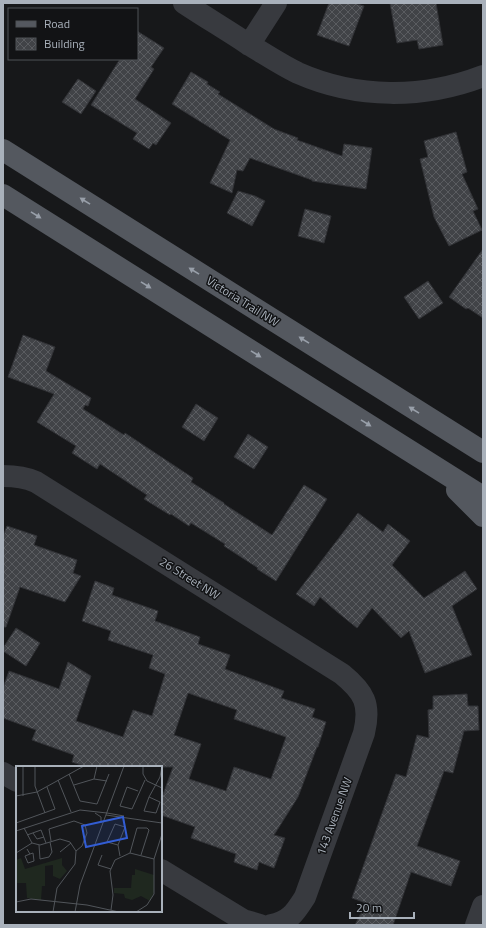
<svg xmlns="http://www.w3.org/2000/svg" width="486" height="928" font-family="'Titillium Web',sans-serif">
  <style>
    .building { fill: url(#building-cross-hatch); stroke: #313236; fill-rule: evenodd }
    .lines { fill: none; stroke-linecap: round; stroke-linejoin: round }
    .minor { stroke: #383a3f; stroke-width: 22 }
    .major { stroke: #54585f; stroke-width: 22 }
    .oneway { fill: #989fa9 }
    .labels { text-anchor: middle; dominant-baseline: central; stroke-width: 3; stroke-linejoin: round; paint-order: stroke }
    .street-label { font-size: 12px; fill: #a9b1bb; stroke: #121315 }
    .inset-road { fill: none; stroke: #51555a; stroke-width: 1 }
    .view { fill: #325dd4; fill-opacity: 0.15; stroke: #325dd4; stroke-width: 2 }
    .inset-edge { fill: none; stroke: #a9b1bb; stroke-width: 2 }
  </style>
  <defs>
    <pattern id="building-cross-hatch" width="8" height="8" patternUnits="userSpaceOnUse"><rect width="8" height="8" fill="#414347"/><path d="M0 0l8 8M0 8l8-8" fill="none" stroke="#5a5c60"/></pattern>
  </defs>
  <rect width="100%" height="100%" fill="#17181a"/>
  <path class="building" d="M 329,3 L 354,3 L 364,6 L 349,46 L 317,35 Z
    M 390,3 L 436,3 L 443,45 L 419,49 L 417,40 L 397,43 Z
    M 137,31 L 164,48 L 151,67 L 154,69 L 135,99 L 171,123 L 156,145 L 153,143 L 149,149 L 133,139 L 137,133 L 91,105 L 120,59 L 137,59 Z
    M 191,72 L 208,82 L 207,84 L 220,92 L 218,94 L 274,129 L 298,138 L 297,140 L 342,156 L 344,144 L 372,148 L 366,189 L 312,181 L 312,180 L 250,158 L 243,171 L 237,170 L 232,193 L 210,183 L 230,140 L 172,104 Z
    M 78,79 L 96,91 L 81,114 L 62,102 Z
    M 456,132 L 467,172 L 462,174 L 478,209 L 473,211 L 482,230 L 449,246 L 434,217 L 420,159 L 428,157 L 424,141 Z
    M 238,191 L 255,196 L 265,201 L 252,226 L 227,213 Z
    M 305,209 L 331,216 L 324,243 L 298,236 Z
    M 483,249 L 483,318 L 468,308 L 466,309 L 449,297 Z
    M 428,281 L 443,303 L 419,319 L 404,297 Z
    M 23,335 L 55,347 L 46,371 L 91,398 L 88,406 L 85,405 L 83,409 L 124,435 L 125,433 L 193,478 L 191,482 L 224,503 L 224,504 L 272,535 L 304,485 L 327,499 L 276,581 L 257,569 L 258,568 L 224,546 L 225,544 L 191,523 L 189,526 L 171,514 L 170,515 L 144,499 L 147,495 L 100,464 L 97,469 L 72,453 L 76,446 L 37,422 L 54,394 L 8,377 Z
    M 196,404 L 218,418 L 204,441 L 182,427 Z
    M 248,434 L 268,447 L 254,469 L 234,457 Z
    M 358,513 L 383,532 L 388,524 L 410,541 L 392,565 L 424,598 L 465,571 L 477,589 L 452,606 L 472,655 L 425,673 L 409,631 L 401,638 L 372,608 L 357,628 L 336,611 L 320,597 L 314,606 L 296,594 Z
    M 7,526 L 37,536 L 34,545 L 77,560 L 73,573 L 81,576 L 65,602 L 20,587 L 6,627 L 3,627 L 3,536 Z
    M 95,581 L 114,588 L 112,595 L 158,611 L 155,621 L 200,637 L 198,644 L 230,655 L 225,669 L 284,691 L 281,698 L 315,709 L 312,717 L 326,722 L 318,747 L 317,747 L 298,797 L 274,835 L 285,838 L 274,868 L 259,862 L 257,870 L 234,862 L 236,854 L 191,838 L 195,827 L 161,815 L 161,800 L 173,767 L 87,767 L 72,762 L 74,755 L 32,740 L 36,730 L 3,718 L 3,688 L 9,671 L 59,689 L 68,662 L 91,676 L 76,721 L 123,737 L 133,710 L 152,716 L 165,674 L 149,668 L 153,655 L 108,640 L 111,631 L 82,621 ZM 188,693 L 237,710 L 234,719 L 286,737 L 271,779 L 234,767 L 226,791 L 189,779 L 201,744 L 174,735 Z
    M 16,628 L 40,643 L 26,666 L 3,651 L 3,648 Z
    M 467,694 L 468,706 L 478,706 L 479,730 L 464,731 L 453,773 L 444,771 L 417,846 L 460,861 L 451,886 L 411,872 L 393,925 L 355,925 L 366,903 L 352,898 L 396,774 L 406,777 L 417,735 L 429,738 L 428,710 L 433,709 L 433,696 Z"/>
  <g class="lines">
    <path class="minor" d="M 184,3 C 205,17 227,30 248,44 C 265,54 281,65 298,73 C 357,99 423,99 483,76
      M 249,45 L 276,3
      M 3,476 C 15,476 25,477 36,482 L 342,674 C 364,692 371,704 364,733 L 305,897 C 296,911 290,922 271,925
      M 3,773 L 17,781
      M 161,870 L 243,920 L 260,925
      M 476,925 L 483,906"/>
    <path class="major" d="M 3,150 L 483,452
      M 3,195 L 483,497
      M 457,490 L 483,516"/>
  </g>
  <defs><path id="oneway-solid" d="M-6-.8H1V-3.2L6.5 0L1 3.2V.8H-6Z"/></defs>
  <g class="oneway">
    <use href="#oneway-solid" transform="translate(85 201) rotate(-148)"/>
    <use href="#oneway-solid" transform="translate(36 215) rotate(32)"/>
    <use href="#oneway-solid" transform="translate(194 271) rotate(-148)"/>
    <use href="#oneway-solid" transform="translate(146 285) rotate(32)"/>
    <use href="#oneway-solid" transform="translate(304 340) rotate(-148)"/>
    <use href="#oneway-solid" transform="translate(256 354) rotate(32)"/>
    <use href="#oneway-solid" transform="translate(414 410) rotate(-148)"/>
    <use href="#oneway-solid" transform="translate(366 423) rotate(32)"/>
  </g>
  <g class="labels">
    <g class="street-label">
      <text transform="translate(243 301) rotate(32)">Victoria Trail NW</text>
      <text transform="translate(190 578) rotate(32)">26 Street NW</text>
      <text transform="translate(334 816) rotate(-70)">143 Avenue NW</text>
    </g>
  </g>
  <g transform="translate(16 766)">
    <rect width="146" height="146" fill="#17181a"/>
    <path d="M 5,92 L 9,103 L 46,92 L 46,99 L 51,105 L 44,113 L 37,110 L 37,99 L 29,100 L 29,120 L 26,120 L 25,134 L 11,132 L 10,117 L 0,117 L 0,94 ZM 119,103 L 138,109 L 138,126 L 134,135 L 125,130 L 116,134 L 109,132 L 108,128 L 98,127 L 98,122 L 115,122 L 116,109 L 119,109 Z" fill="#1f281f"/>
    <path class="inset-road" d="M 19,0 L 19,20 L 29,47M 127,0 L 127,8 L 131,15 L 146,22M 53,8 L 64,35 L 81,38 L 93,8M 78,13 L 81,0M 42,14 L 55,46M 58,19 L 78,13 L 91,15M 122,25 L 111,21 L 104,40 L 116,43 L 129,14M 0,30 L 21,26 L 68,0M 7,30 L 7,0M 133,31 L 144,36 L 140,47 L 128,45 L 133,31 L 144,11 L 146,0M 79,47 L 85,51 L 85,57M 91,47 L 108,50M 90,49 L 146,57M 0,57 L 39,43 L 31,21M 8,62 L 16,77M 0,65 L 64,44 L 91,47M 17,67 L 21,73 L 28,71M 11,69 L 25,64 L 30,77M 35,75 L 33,63 L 58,55 L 69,59M 23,79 L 24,93 L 33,91 L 36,86 L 34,76M 102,79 L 91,76 L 99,58 L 109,61 L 102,79 L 104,90M 11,83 L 14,88 L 9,90 L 12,97 L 18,95 L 17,87 L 14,88M 44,86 L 55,77M 0,87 L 16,77 L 24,79 L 44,73 L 54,76 L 60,85M 114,87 L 121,62 L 131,62 L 133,64 L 125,89M 86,89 L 82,99 L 95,103M 0,136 L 15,133 L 71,139 L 103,146M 95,144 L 97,129 L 94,105 L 99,94 L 114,87 L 138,93M 37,146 L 41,122 L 59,98 L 60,85 L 66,80 L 71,67 L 69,59M 59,146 L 64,119 L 108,0M 120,146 L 131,139 L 138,128 L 138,93 L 146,68"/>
    <path class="view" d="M 107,51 L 111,72 L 70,81 L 66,60 Z"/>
    <rect width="146" height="146" class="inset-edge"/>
  </g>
  <rect width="486" height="928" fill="none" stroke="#a9b1bb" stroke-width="8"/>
  <rect x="8" y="8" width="130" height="52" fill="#121315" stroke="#4e5257"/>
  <rect x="16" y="21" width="20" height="6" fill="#54585f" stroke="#4e5257"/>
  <text x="44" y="28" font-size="12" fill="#a9b1bb">Road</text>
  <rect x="16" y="38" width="20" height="12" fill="url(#building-cross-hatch)" stroke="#4e5257"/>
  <text x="44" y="48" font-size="12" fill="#a9b1bb">Building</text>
  <path d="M350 912v6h64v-6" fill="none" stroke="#a9b1bb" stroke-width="2"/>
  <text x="356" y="912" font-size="12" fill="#a9b1bb" stroke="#121315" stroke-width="3" paint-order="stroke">20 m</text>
</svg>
